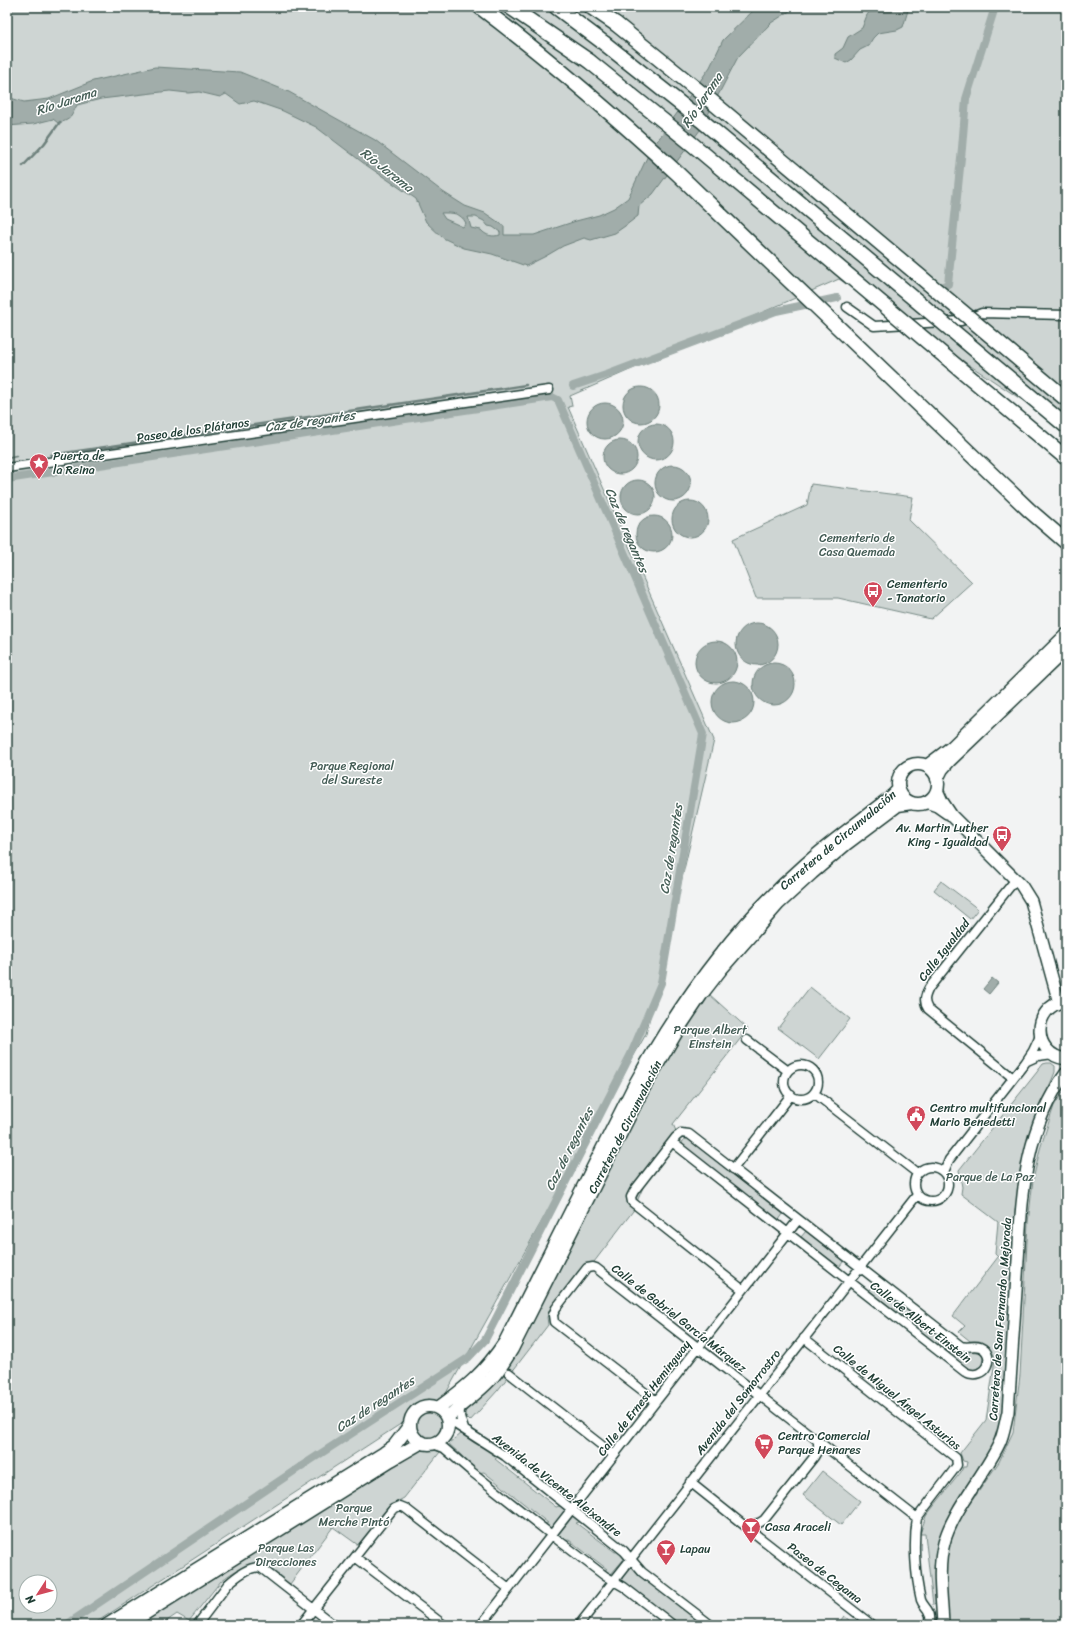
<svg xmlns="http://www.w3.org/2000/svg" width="1073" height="1632" font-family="Sriracha,sans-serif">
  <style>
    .green { fill: #ced5d3; stroke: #768984; fill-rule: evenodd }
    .water { fill: #a1adaa; stroke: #6d807b; fill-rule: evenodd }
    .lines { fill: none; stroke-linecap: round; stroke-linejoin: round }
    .stream { stroke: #6d807b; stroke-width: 2.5 }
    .canal { stroke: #a1adaa; stroke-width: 8 }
    .street-casing { stroke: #1f3d34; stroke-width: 11 }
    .secondary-casing { stroke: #1f3d34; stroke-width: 14 }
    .primary-casing { stroke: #1f3d34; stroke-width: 15 }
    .highway-casing { stroke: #1f3d34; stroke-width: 17 }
    .street { stroke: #fff; stroke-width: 8 }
    .secondary { stroke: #fff; stroke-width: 11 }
    .primary { stroke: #fff; stroke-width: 12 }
    .highway { stroke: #fff; stroke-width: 14 }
    .highway-bridge-casing { stroke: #1f3d34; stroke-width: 17; stroke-linecap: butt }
    .highway-bridge { stroke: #fff; stroke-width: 14 }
    .labels { text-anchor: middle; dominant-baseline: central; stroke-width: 3; stroke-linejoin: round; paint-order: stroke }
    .street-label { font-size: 12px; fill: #1f3d34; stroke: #fff }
    .poi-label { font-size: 12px; fill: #1f3d34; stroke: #fff; text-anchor: start }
    .park-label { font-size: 12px; fill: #425b54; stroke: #fff }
    .water-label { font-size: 13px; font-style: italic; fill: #465f57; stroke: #fff }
  </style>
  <rect width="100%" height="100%" fill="#f2f3f3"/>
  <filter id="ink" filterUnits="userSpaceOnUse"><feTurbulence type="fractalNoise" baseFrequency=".025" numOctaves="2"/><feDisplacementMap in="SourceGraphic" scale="8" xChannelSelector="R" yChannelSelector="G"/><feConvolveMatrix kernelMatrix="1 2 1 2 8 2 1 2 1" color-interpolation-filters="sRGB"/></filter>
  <g filter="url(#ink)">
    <path class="green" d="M 7,7 L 1066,7 L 1066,429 L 839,279 L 570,396 L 572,406 L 568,407 L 714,740 L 646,1034 L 445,1395 L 92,1625 L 7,1625 ZM 26,1582 L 50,1582 L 50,1606 L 26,1606 Z
      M 811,484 L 913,497 L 909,520 L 972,582 L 931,619 L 838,598 L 756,598 L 733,539 L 807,505 Z
      M 941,881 L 978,909 L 970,919 L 934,890 Z
      M 810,987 L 850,1019 L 819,1059 L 778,1028 Z
      M 709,994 L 748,1029 L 673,1124 L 679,1138 L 644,1185 L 633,1211 L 594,1262 L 587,1276 L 559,1312 L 551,1310 L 547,1317 L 548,1325 L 498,1390 L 470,1421 L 464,1415 L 468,1406 L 519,1349 L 653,1083 L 679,1038 Z
      M 1047,1063 L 1051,1063 L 1055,1066 L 1055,1072 L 1027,1143 L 1020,1172 L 1018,1189 L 1007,1384 L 1000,1423 L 991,1449 L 951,1514 L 937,1604 L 933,1605 L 925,1534 L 920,1534 L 926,1516 L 961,1472 L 963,1467 L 966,1467 L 967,1462 L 963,1461 L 960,1453 L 986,1420 L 995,1359 L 994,1355 L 987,1345 L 979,1341 L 970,1341 L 959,1332 L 965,1326 L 953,1316 L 998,1257 L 995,1254 L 998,1222 L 961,1194 L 962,1187 L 959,1170 L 1037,1072 L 1043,1064 Z
      M 1066,1087 L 1066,1625 L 948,1625 L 945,1583 L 948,1546 L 961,1517 L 999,1462 L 1013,1432 L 1020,1375 L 1028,1223 L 1033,1180 L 1040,1149 L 1054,1106 Z
      M 684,1139 L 688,1139 L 783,1214 L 779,1220 L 684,1146 L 682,1143 Z
      M 806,1231 L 844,1261 L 839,1267 L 801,1237 Z
      M 874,1284 L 945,1339 L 940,1346 L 869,1290 Z
      M 951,1344 L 961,1351 L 979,1352 L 983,1356 L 982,1365 L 975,1370 L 968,1369 L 946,1350 Z
      M416 1424a14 14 0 1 1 28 0a14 14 0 1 1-28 0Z
      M 462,1433 L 473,1442 L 499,1456 L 495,1459 L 556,1507 L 563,1505 L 565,1513 L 555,1526 L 549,1528 L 541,1524 L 548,1523 L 484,1472 L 477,1473 L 461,1455 L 449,1444 Z
      M 422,1449 L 433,1449 L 440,1452 L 404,1498 L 389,1506 L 358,1545 L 333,1527 L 290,1584 C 282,1578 273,1569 264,1565 C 252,1559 231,1573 221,1581 L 189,1621 L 177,1614 L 161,1625 L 136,1625 Z
      M 822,1471 L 860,1501 L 841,1525 L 803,1495 Z
      M 573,1516 L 583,1521 L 576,1523 L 615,1552 L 621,1551 L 624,1557 L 624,1559 L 611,1574 L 609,1575 L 601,1570 L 607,1569 L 569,1540 L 562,1541 L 558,1535 Z
      M 633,1568 L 635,1569 L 707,1625 L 677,1625 L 624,1584 L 622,1577 L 628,1569 Z
      M 844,1616 L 855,1625 L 837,1625 Z"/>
    <path class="water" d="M 757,7 L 796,7 L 771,23 L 738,57 L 700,130 L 653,194 L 639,206 L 638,216 L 625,226 L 615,233 L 591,240 L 584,238 L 563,246 L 546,256 L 526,266 L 492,254 L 464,248 L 443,238 L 426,222 L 416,199 L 366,165 L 316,127 L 283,111 L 254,101 L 240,104 L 226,94 L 220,97 L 199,92 L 188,93 L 170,91 L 101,99 L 77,105 C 71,116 72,120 58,123 L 53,119 L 33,124 L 7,126 L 7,97 L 24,102 L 49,99 L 93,81 L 155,67 L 240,72 L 289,92 L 375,140 L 443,192 L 465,206 L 485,213 L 504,226 L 504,235 L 534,235 L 576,221 L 599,215 L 614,208 L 628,198 L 650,151 L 710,67 L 723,40 ZM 441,213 C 452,213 460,212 466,223 L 463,227 L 445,219 ZM 468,217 L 476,217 L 484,221 L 488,226 L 493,227 L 500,232 L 500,235 C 493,237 486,236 481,230 L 471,228 Z
      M 873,7 L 909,7 L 903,27 L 897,30 L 878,33 L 873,38 L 868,46 L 860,50 L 851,60 L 846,63 L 835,58 L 835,54 L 843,48 L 848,37 L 862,28 L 867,15 Z
      M623 405a18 18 0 1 1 36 0a18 18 0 1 1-36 0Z
      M587 421a18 18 0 1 1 36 0a18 18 0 1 1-36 0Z
      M638 442a18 18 0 1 1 36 0a18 18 0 1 1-36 0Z
      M603 457a17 17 0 1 1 34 0a17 17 0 1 1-34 0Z
      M655 483a18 18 0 1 1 36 0a18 18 0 1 1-36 0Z
      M621 497a17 17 0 1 1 34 0a17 17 0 1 1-34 0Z
      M672 519a18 18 0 1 1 36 0a18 18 0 1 1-36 0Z
      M636 534a18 18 0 1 1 36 0a18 18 0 1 1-36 0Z
      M736 644a21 21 0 1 1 42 0a21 21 0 1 1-42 0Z
      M695 662a21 21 0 1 1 42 0a21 21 0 1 1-42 0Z
      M753 684a21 21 0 1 1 42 0a21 21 0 1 1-42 0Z
      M712 702a21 21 0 1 1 42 0a21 21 0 1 1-42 0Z
      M 992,978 L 998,983 L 989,994 L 983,989 Z"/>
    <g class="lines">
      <path class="stream" d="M 23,166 L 44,144 L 60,122
        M 51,455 L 526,385
        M 7,458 L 16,456"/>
      <path class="canal" d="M 943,286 L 948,284 L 962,148 L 966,99 L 995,7
        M 573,386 L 609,374 L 776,311 L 837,298
        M 7,479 L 552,397 L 558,400 L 703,734 L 661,983 L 631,1054 L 485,1340 L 468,1358 L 300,1467 L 66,1625"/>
      <g class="street-casing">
        <path id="street" d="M 847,307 L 874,326 L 961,321 L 982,313 L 1066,315
          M 7,468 L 549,390
          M 747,1040 L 788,1071
          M 1027,1061 L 1038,1056 L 1053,1054
          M784 1082a17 17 0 1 1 34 0a17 17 0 1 1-34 0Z
          M 1013,1078 L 928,1009 C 923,1001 925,996 929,988 L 1016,879
          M 814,1093 L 917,1173
          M 672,1142 L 965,1372 C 986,1382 997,1354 980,1347 C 974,1345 967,1348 961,1346 L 689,1134 L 681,1133 L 676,1137 L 634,1191 L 631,1197 L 632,1202 L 743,1290
          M914 1184a17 17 0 1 1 34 0a17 17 0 1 1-34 0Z
          M 733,1169 L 791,1095
          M 944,1172 L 949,1160 L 1025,1063 L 1033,1051 L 1040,1036
          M 804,1338 L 956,1458 L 957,1465 L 953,1471 L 917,1518
          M 509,1373 L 614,1455
          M 656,1401 L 554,1322 L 553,1315 L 556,1308 L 587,1268 L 593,1267 L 596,1268 L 917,1518 C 913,1543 915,1575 921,1600 C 923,1606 927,1607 929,1613 C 931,1616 930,1621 930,1625
          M 461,1405 C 458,1414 461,1420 464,1429
          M 447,1419 L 505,1456 L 624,1551 L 642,1572 L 711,1625
          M 433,1444 L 444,1448 L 472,1472 L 558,1540 L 605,1576 L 624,1587 L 673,1625
          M 690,1482 L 745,1526 L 759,1523 L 764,1520 L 814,1457 L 818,1450 L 818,1441
          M 745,1526 L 872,1625
          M 355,1557 L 444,1625
          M 197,1625 L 228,1584 C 236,1577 250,1565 261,1568 L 334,1625
          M 301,1625 L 393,1509 L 400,1506 L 405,1508 L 509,1589
          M 481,1625 L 798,1220
          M 579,1625 L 917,1195"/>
      </g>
      <g class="secondary-casing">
        <path id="secondary" d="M 937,790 L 942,801 L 952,816 L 1021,885 L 1031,901 L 1059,1003
          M 926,802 L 937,806 L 947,813
          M 1065,1001 C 1031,1007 1032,1055 1066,1059
          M 943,1625 C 942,1598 937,1569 944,1543 C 953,1509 984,1476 999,1444 C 1004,1434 1005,1423 1008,1412 C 1011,1366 1014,1321 1017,1276 C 1022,1205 1021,1133 1066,1073"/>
      </g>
      <g class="primary-casing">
        <path id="primary" d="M898 784a20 20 0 1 1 40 0a20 20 0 1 1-40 0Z
          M 927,766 L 952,747 L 1066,635
          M 937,779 L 942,769 L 949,761 L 1066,649
          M410 1425a19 19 0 1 1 38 0a19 19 0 1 1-38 0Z
          M 438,1408 C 468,1386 484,1373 505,1342 L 635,1084 C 680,1002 735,926 806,864 C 833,840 863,819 892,796 L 899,789
          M 447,1418 C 460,1405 477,1394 490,1380 C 499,1371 505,1360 512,1349 L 643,1089 L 679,1028 L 701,995 L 722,968 L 778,904 L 812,873 L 846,844 L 898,805 L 912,803
          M 107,1625 L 384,1453 L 394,1446 L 410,1425
          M 127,1625 L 391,1460 L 422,1442"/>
      </g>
      <g class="highway-casing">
        <path id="highway" d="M 480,7 C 549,59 614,115 677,173 L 1029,510 L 1066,542
          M 510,7 L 589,61
          M 556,7 L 604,43
          M 591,7 L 616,24"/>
      </g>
      <use href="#street" class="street"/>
      <use href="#secondary" class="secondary"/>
      <use href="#primary" class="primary"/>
      <use href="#highway" class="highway"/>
      <g class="highway-bridge-casing">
        <path id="highway-bridge" d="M 616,24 L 710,100 L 1066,399
          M 604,43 L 701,120 L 1066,426
          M 589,61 L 692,144 L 1066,458"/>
      </g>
      <use href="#highway-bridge" class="highway-bridge"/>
    </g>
  </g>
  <defs>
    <g id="sight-pin" transform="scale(1)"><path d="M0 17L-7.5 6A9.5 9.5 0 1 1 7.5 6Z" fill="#d1495b" stroke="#fff"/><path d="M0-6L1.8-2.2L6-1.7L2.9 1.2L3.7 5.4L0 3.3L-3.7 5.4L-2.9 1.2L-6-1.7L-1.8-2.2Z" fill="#fff"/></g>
    <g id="bus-pin" transform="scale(1)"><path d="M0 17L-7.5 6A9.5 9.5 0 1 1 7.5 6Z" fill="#d1495b" stroke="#fff"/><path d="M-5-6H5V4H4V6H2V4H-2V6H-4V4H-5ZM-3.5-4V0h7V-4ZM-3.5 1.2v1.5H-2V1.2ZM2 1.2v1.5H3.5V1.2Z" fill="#fff"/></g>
    <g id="civic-pin" transform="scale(1)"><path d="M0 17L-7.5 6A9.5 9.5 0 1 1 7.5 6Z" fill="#d1495b" stroke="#fff"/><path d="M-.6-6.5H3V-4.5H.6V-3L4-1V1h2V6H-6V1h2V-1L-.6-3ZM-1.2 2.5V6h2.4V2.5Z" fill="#fff"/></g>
    <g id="supermarket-pin" transform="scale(1)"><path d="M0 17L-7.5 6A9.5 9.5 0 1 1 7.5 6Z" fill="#d1495b" stroke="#fff"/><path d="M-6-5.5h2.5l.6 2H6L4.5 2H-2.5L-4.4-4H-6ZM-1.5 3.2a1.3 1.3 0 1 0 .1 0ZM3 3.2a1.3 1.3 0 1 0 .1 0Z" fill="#fff"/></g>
    <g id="bar-pin" transform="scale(1)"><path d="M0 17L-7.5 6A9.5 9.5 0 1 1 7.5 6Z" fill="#d1495b" stroke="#fff"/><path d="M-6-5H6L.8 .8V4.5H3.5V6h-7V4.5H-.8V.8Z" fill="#fff"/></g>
  </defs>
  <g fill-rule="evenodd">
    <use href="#sight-pin" x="39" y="463"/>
    <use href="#bus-pin" x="873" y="591"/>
    <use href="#bus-pin" x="1002" y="835"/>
    <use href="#civic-pin" x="916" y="1115"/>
    <use href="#supermarket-pin" x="764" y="1443"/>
    <use href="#bar-pin" x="751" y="1527"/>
    <use href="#bar-pin" x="666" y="1549"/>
  </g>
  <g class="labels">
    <g class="street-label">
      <text transform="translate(193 430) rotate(-8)">Paseo de los Plátanos</text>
      <text transform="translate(838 840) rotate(-40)">Carretera de Circunvalación</text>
      <text transform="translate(944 950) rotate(-52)">Calle Igualdad</text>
      <text transform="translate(625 1127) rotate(-63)">Carretera de Circunvalación</text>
      <text transform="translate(679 1318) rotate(38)">Calle de Gabriel García Márquez</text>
      <text transform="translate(1000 1319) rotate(-86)">Carretera de San Fernando a Mejorada</text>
      <text transform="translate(921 1322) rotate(38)">Calle de Albert Einstein</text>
      <text transform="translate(897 1397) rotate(39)">Calle de Miguel Ángel Asturias</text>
      <text transform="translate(644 1398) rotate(-52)">Calle de Ernest Hemingway</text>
      <text transform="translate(738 1402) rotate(-52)">Avenida del Somorrostro</text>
      <text transform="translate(557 1485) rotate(38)">Avenida de Vicente Aleixandre</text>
      <text transform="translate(825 1573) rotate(38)">Paseo de Cegama</text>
    </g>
    <g class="poi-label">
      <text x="53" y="456">Puerta de<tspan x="53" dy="14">la Reina</tspan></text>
      <text x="887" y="584">Cementerio<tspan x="887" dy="14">- Tanatorio</tspan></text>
      <text x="988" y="828" text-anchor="end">Av. Martin Luther<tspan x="988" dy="14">King - Igualdad</tspan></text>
      <text x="930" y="1108">Centro multifuncional<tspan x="930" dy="14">Mario Benedetti</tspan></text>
      <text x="778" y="1436">Centro Comercial<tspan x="778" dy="14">Parque Henares</tspan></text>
      <text x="765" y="1527">Casa Araceli</text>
      <text x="680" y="1549">Lapau</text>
    </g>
    <g class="park-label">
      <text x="857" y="538">Cementerio de<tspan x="857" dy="14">Casa Quemada</tspan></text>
      <text x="352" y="766">Parque Regional<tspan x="352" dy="14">del Sureste</tspan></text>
      <text x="710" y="1030">Parque Albert<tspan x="710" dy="14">Einstein</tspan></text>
      <text x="990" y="1177">Parque de La Paz</text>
      <text x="354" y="1508">Parque<tspan x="354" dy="14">Merche Pintó</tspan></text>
      <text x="286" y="1548">Parque Las<tspan x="286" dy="14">Direcciones</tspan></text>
    </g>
    <g class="water-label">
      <text transform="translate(702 100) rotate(-56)">Río Jarama</text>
      <text transform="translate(66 101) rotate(-18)">Río Jarama</text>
      <text transform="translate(387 170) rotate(38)">Río Jarama</text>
      <text transform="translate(310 421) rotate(-8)">Caz de regantes</text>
      <text transform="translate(627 530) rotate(67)">Caz de regantes</text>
      <text transform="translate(671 849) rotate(-81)">Caz de regantes</text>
      <text transform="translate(569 1149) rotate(-63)">Caz de regantes</text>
      <text transform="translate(375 1404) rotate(-33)">Caz de regantes</text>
    </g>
  </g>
  <rect width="1073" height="1632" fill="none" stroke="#fff" stroke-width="24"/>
  <rect x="12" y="12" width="1049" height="1608" fill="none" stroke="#1f3d34" stroke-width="1.5" filter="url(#ink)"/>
  <g transform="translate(38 1594) rotate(234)"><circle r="19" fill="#ffffff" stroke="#a5b1ae"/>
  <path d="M0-3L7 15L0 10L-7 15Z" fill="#d1495b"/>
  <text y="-6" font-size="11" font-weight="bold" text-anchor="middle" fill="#1f3d34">N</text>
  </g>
</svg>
